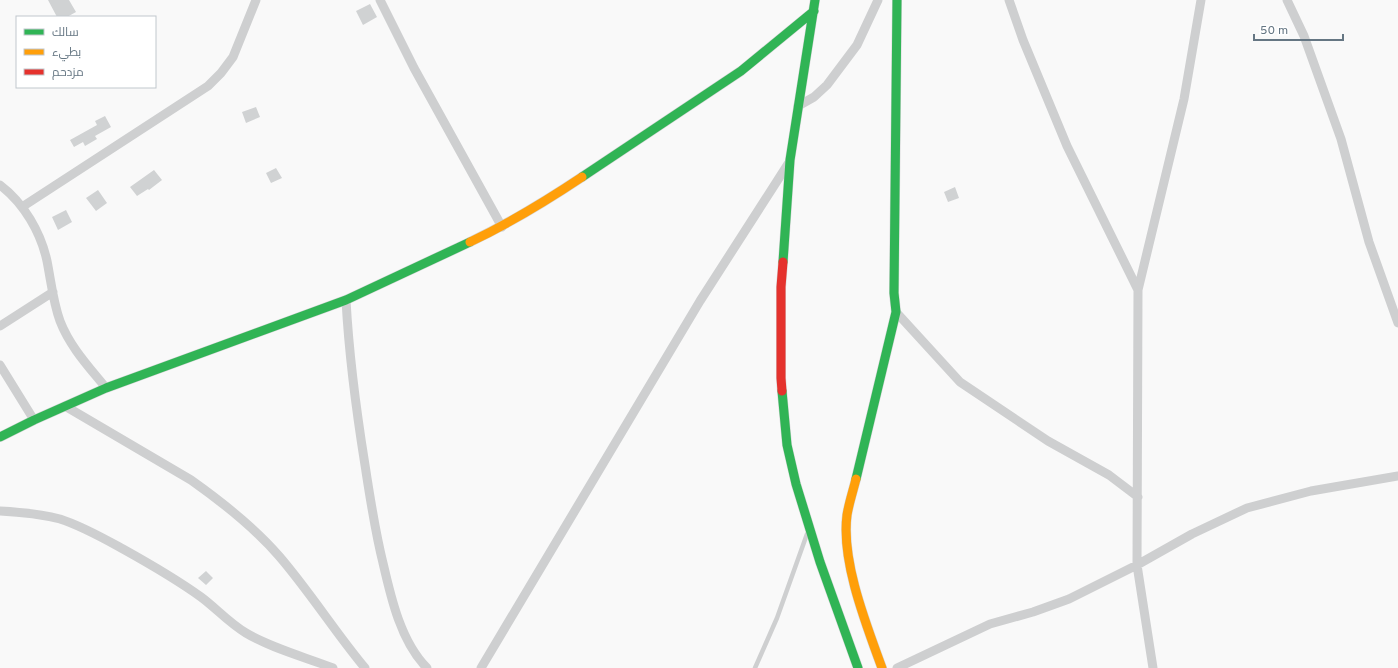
<svg xmlns="http://www.w3.org/2000/svg" width="1398" height="668" font-family="Overpass,Cairo,sans-serif">
  <style>
    .building { fill: #d0d2d3 }
    .lines { fill: none; stroke-linecap: round; stroke-linejoin: round }
    .fast-casing { stroke: #d5d6d7; stroke-width: 10 }
    .slow-casing { stroke: #d5d6d7; stroke-width: 10 }
    .jam-casing { stroke: #d5d6d7; stroke-width: 10 }
    .lane { stroke: #cecfd0; stroke-width: 4.5 }
    .street { stroke: #cecfd0; stroke-width: 9 }
    .fast { stroke: #30b455; stroke-width: 9 }
    .slow { stroke: #ff9f0a; stroke-width: 9 }
    .jam { stroke: #e5322d; stroke-width: 9 }
  </style>
  <rect width="100%" height="100%" fill="#f9f9f9"/>
  <path class="building" d="M 48,0 L 69,0 L 76,12 L 67,17 L 57,17 Z
    M 370,4 L 377,17 L 363,25 L 356,11 Z
    M 256,107 L 260,117 L 246,123 L 242,112 Z
    M 105,116 L 111,127 L 95,136 L 97,139 L 85,146 L 83,142 L 74,147 L 70,140 L 97,125 L 95,121 Z
    M 276,168 L 282,178 L 271,183 L 266,173 Z
    M 154,170 L 162,180 L 149,190 L 148,189 L 137,196 L 130,187 Z
    M 955,187 L 959,198 L 948,202 L 944,192 Z
    M 98,190 L 107,203 L 96,211 L 86,198 Z
    M 66,210 L 72,222 L 58,230 L 52,217 Z
    M 206,571 L 213,578 L 206,585 L 198,578 Z"/>
  <g class="lines">
    <g class="fast-casing">
      <path id="fast" d="M 582,177 L 741,71 L 814,11
        M 783,262 L 790,160 L 815,0
        M 782,391 L 787,445 L 796,484 L 820,562 L 858,668
        M 0,437 L 34,420 L 106,388 L 346,300 L 470,242
        M 856,479 L 896,312 L 894,293 L 897,0"/>
    </g>
    <g class="slow-casing">
      <path id="slow" d="M 470,242 C 510,223 546,201 582,177
        M 856,479 C 853,491 849,503 847,515 C 841,561 866,624 882,668"/>
    </g>
    <g class="jam-casing">
      <path id="jam" d="M 782,391 L 781,378 L 781,287 L 783,262"/>
    </g>
    <path class="lane" d="M 755,668 L 777,618 L 807,534"/>
    <path class="street" d="M 380,0 L 414,68 L 502,227
      M 1009,0 L 1023,40 L 1067,146 L 1138,290
      M 1287,0 L 1304,36 L 1341,139 L 1369,242 L 1398,323
      M 798,106 L 814,97 L 827,85 L 857,45 L 878,0
      M 0,185 C 24,203 41,233 47,261 C 51,281 53,302 60,321 C 70,347 89,367 106,388
      M 22,207 L 208,86 L 221,73 L 233,57 L 256,0
      M 346,300 C 349,356 356,409 365,465 C 370,498 375,531 383,563 C 391,598 401,642 427,668
      M 896,312 L 960,382 L 1048,441 L 1109,475 L 1138,497
      M 0,326 L 53,292
      M 0,365 L 34,420
      M 65,406 L 191,480 C 222,502 254,527 279,556 C 310,592 335,632 365,668
      M 0,511 C 20,512 40,514 60,519 C 82,526 103,538 123,549 C 150,564 176,579 201,597 C 216,608 229,623 246,633 C 271,648 305,657 333,668
      M 481,668 L 700,301 L 788,164
      M 897,668 L 990,624 L 1033,612 L 1069,599 L 1137,565 L 1192,534 L 1247,508 L 1311,491 L 1398,476
      M 1153,668 L 1137,565 L 1138,290 L 1184,99 L 1201,0"/>
    <use href="#fast" class="fast"/>
    <use href="#slow" class="slow"/>
    <use href="#jam" class="jam"/>
  </g>
  <rect x="16" y="16" width="140" height="72" fill="#ffffff" stroke="#c1c8cd"/>
  <rect x="24" y="29" width="20" height="6" fill="#30b455" stroke="#c1c8cd"/>
  <text x="52" y="36" font-size="12" fill="#657683">سالك</text>
  <rect x="24" y="49" width="20" height="6" fill="#ff9f0a" stroke="#c1c8cd"/>
  <text x="52" y="56" font-size="12" fill="#657683">بطيء</text>
  <rect x="24" y="69" width="20" height="6" fill="#e5322d" stroke="#c1c8cd"/>
  <text x="52" y="76" font-size="12" fill="#657683">مزدحم</text>
  <path d="M1254 34v6h89v-6" fill="none" stroke="#657683" stroke-width="2"/>
  <text x="1260" y="34" font-size="12" fill="#657683" stroke="#ffffff" stroke-width="3" paint-order="stroke">50 m</text>
</svg>
